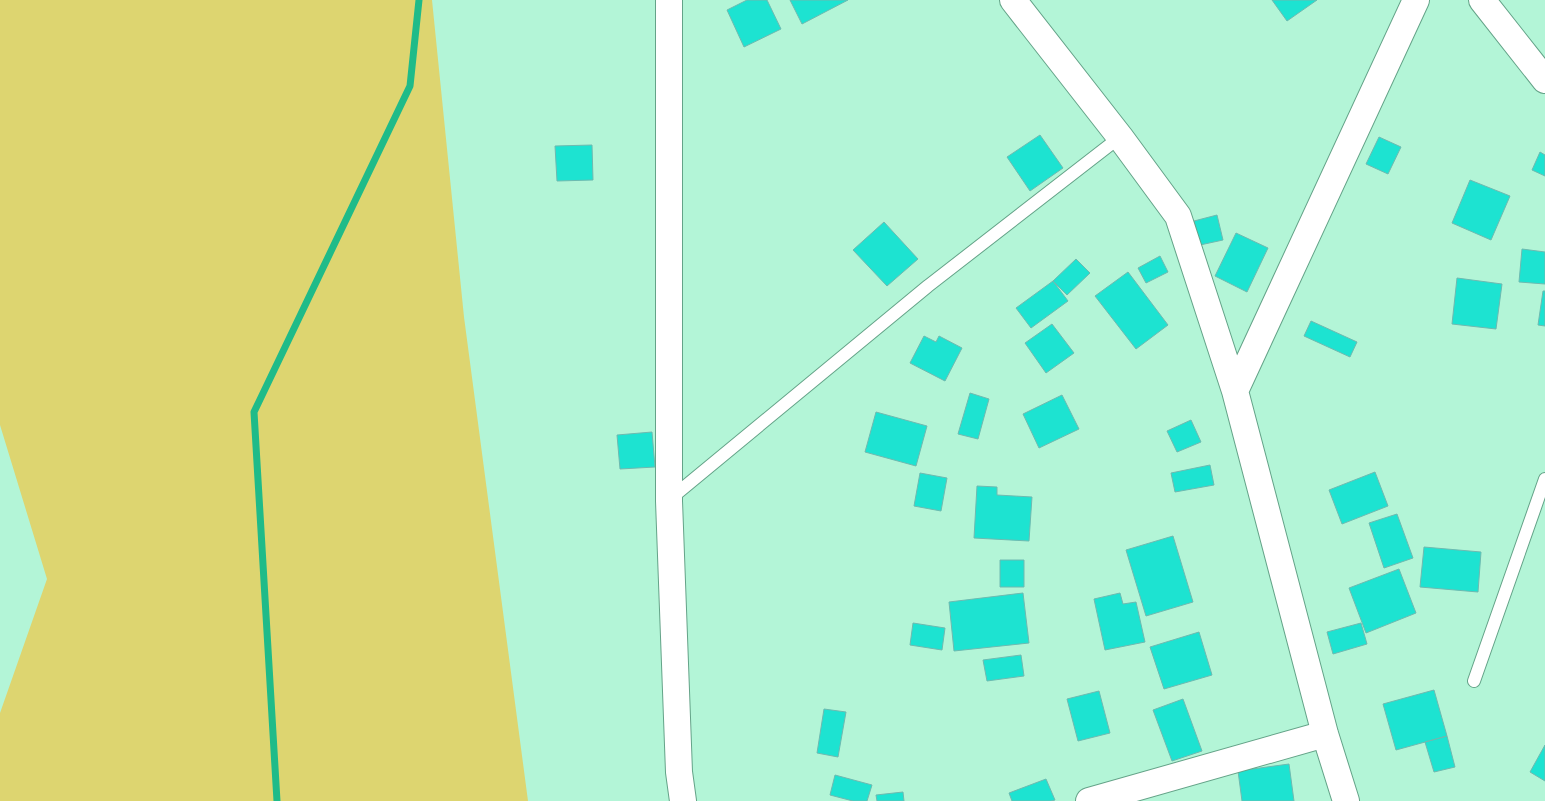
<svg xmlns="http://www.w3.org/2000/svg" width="1545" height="801" font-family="Inter,sans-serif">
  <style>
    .green { fill: #ddd570 }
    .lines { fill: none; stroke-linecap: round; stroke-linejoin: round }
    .stream { stroke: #1fbb89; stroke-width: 7 }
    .building { fill: #1de3d1; stroke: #6ebab0 }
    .service-casing { stroke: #64a388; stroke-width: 14 }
    .minor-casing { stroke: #64a388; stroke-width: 28 }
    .service { stroke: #fff; stroke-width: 12 }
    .minor { stroke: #fff; stroke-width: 26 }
  </style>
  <rect width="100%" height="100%" fill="#b3f5d7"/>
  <path class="green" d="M 0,0 L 432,0 L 464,317 L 528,801 L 0,801 L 0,713 L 47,579 L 0,425 Z"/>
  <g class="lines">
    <path class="stream" d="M 277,801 L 254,412 L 410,86 L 419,0"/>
  </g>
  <path class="building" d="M 747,0 L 767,0 L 781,29 L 744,47 L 727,10 Z
    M 790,0 L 848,0 L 802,24 Z
    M 1272,0 L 1317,0 L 1287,21 Z
    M 1040,135 L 1063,168 L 1030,191 L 1007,157 Z
    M 1379,137 L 1401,147 L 1388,174 L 1366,164 Z
    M 592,145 L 593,180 L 557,181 L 555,146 Z
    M 1540,152 L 1545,155 L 1545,176 L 1532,170 Z
    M 1470,180 L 1510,196 L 1491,240 L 1452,223 Z
    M 1217,215 L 1223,240 L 1200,245 L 1194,221 Z
    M 884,222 L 918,259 L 887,286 L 853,250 Z
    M 1236,233 L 1268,248 L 1247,292 L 1215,276 Z
    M 1522,249 L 1545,252 L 1545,284 L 1519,282 Z
    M 1160,256 L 1168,272 L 1146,283 L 1138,268 Z
    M 1076,259 L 1090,273 L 1067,295 L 1053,281 Z
    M 1128,272 L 1168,325 L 1136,349 L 1095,296 Z
    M 1457,278 L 1502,284 L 1496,329 L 1452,324 Z
    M 1053,281 L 1068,301 L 1031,328 L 1016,308 Z
    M 1543,291 L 1545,291 L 1545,326 L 1538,325 Z
    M 1311,321 L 1357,342 L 1350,357 L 1304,336 Z
    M 1052,324 L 1074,353 L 1046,373 L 1025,343 Z
    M 924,336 L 936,342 L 939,336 L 962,348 L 945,381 L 910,363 Z
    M 970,393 L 989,399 L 978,439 L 958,434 Z
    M 1062,395 L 1079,429 L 1039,448 L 1023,414 Z
    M 876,412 L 927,426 L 916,466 L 865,452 Z
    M 1191,420 L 1201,442 L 1177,452 L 1167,431 Z
    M 652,432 L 655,467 L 620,469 L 617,435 Z
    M 1210,465 L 1214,485 L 1175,492 L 1171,473 Z
    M 1375,472 L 1388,506 L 1342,524 L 1329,490 Z
    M 920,473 L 947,478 L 941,511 L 914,506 Z
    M 977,486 L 997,487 L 997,495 L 1032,497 L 1029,541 L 974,538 Z
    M 1397,514 L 1413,558 L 1384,568 L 1369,523 Z
    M 1173,536 L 1193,602 L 1146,616 L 1126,550 Z
    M 1424,547 L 1481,552 L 1478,592 L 1420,587 Z
    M 1000,560 L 1024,560 L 1024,587 L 1000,587 Z
    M 1399,569 L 1416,613 L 1366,633 L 1349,588 Z
    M 1023,593 L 1029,643 L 954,651 L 949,602 Z
    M 1120,593 L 1123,604 L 1136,602 L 1145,642 L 1105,650 L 1094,599 Z
    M 913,623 L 945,628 L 942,650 L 910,645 Z
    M 1361,623 L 1367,644 L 1333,654 L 1327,632 Z
    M 1199,632 L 1212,675 L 1164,689 L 1150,647 Z
    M 1021,655 L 1024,676 L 987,681 L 983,660 Z
    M 1434,690 L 1447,736 L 1396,750 L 1383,704 Z
    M 1099,691 L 1110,733 L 1078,741 L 1067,699 Z
    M 1183,699 L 1202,751 L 1172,761 L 1153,710 Z
    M 824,709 L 846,712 L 838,757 L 817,753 Z
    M 1447,736 L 1455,767 L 1434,772 L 1425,742 Z
    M 1545,745 L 1545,781 L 1530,772 Z
    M 1289,764 L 1294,801 L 1242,801 L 1238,771 Z
    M 835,775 L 872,785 L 867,801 L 853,801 L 830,795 Z
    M 1046,779 L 1055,800 L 1051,801 L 1012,801 L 1009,793 Z
    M 903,792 L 904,801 L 877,801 L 876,795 Z"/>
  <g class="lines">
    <g class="service-casing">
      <path id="service" d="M 670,499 L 928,286 L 1120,137
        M 1474,681 L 1545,479"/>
    </g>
    <g class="minor-casing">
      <path id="minor" d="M 669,0 L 669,501 L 679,772 L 683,801
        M 1013,0 L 1120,137 L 1178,216 L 1235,391 L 1325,734 L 1346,801
        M 1482,0 L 1545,80
        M 1235,391 L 1416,0
        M 1089,801 L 1325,734"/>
    </g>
    <use href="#service" class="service"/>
    <use href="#minor" class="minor"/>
  </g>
</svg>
